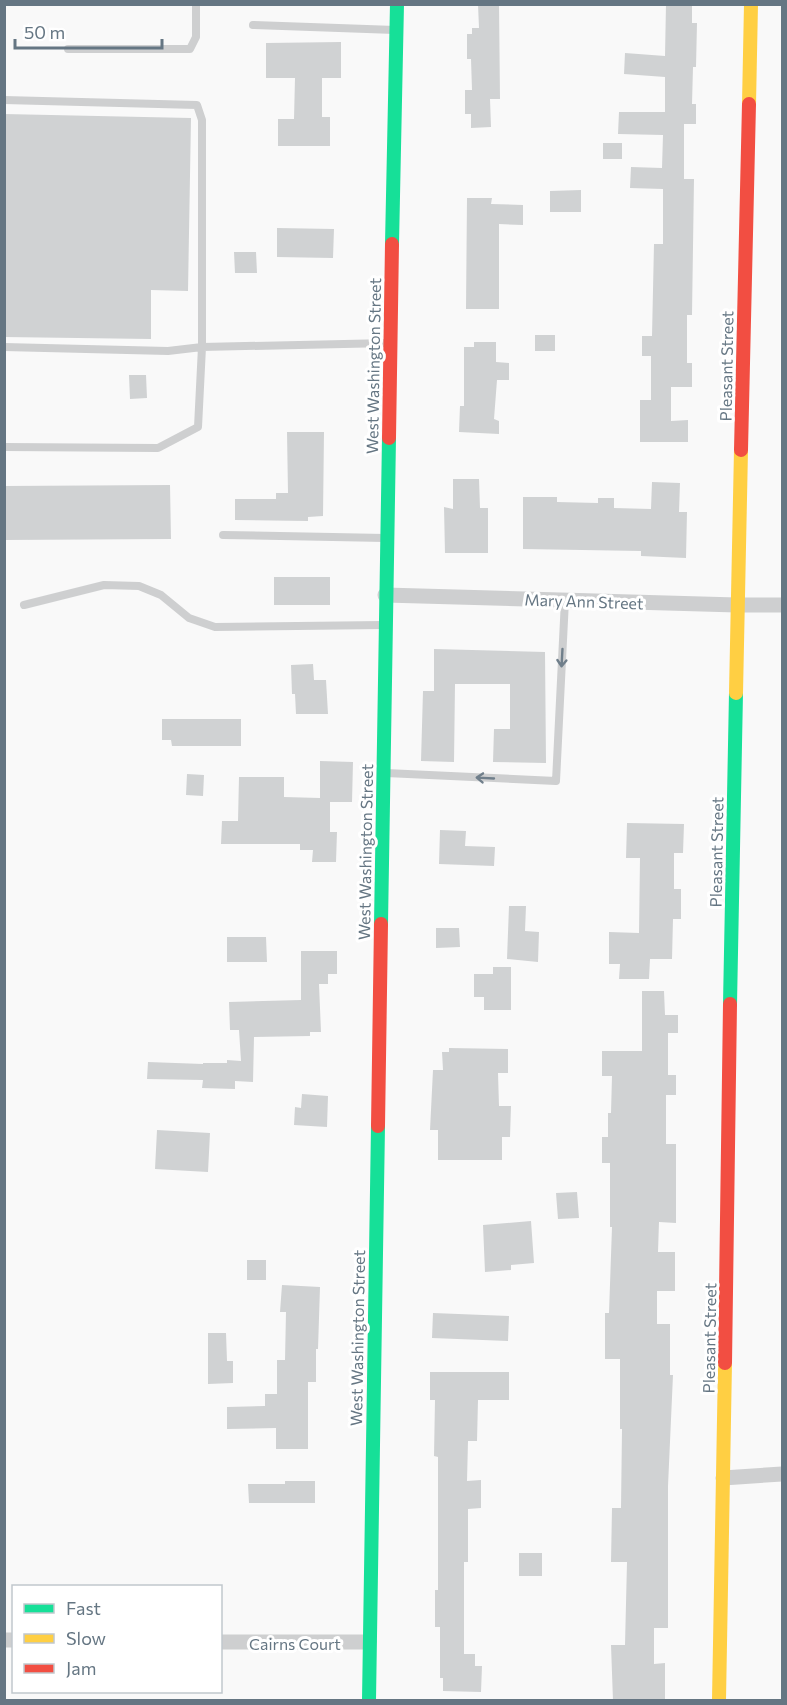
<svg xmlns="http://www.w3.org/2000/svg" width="787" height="1705" font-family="Commissioner,sans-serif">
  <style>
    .building { fill: #d0d2d3 }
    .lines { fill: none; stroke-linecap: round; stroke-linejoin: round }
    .lane { stroke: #cecfd0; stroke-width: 8 }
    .street { stroke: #cecfd0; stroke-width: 15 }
    .fast { stroke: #16e098; stroke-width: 14 }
    .slow { stroke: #ffcf43; stroke-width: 14 }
    .jam { stroke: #f24e42; stroke-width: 14 }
    .oneway { stroke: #707f8b }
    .labels { text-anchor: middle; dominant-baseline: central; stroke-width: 6; stroke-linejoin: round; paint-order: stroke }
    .street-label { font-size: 16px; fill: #657683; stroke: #fff }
  </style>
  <rect width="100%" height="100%" fill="#f9f9f9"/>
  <path class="building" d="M 478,4 L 499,4 L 500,99 L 490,99 L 491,127 L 471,128 L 471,114 L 465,114 L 465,90 L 472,90 L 471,59 L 467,59 L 467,34 L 472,34 L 472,28 L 479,28 Z
    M 666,4 L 692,4 L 692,23 L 697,23 L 696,67 L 693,67 L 692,104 L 696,104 L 696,124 L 684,124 L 684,179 L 694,179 L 692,315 L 687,315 L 687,363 L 692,363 L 692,387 L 671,387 L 671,421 L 688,420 L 688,442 L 640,442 L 640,400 L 651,400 L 651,356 L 642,356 L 642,336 L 652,336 L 654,244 L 663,244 L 663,189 L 630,188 L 631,167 L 662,168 L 663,135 L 618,134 L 619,112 L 665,112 L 665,77 L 624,74 L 625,53 L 665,56 Z
    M 341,42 L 341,78 L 322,78 L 322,117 L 330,117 L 330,146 L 278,146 L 278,119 L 294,119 L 295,78 L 266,78 L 266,43 Z
    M 4,114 L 191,118 L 188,291 L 151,290 L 151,339 L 4,337 Z
    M 603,143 L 622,143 L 622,159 L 603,159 Z
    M 581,190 L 581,212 L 550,212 L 550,191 Z
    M 467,198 L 492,198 L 491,204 L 523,205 L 523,225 L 499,224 L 499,309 L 466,309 Z
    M 277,228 L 334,229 L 333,258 L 277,257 Z
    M 234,252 L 256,252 L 257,273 L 235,273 Z
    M 535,335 L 555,335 L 555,351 L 535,351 Z
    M 474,342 L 496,342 L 496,362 L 509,363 L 509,380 L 497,380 L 494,419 L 499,421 L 499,434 L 459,432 L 460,406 L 464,406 L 464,347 L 474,347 Z
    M 129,375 L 146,375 L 147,398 L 130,399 Z
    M 287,432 L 324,432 L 323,516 L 308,517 L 308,521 L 235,520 L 235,499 L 276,499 L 276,493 L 288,493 Z
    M 453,479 L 479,479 L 480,508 L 488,508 L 488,553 L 445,553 L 444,507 L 453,509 Z
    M 652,482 L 680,483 L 679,512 L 687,512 L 686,558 L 641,556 L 641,551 L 523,549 L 523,497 L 557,497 L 557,502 L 598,503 L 598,498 L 614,498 L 614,508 L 651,509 Z
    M 170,485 L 171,539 L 4,540 L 4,486 Z
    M 274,577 L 330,577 L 330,605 L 274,605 Z
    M 434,649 L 545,652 L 546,763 L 493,762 L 494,729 L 510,729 L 510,684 L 455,684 L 454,762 L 421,761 L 423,691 L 434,691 Z
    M 313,664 L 314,680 L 326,680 L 328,714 L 296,714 L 295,694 L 292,694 L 291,665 Z
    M 162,719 L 241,719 L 241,746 L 172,746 L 171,740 L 162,740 Z
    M 320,761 L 353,762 L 352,802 L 330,802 L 330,832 L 337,832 L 336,862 L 312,862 L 313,850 L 300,850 L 300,844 L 221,844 L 222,821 L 238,821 L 239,777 L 284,777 L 284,797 L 320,798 Z
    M 187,774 L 204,775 L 203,796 L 186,795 Z
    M 627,823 L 684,824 L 683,853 L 674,853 L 674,889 L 681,889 L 681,919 L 673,919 L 672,959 L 650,959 L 649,979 L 619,979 L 620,964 L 609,964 L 609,932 L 639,933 L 640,858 L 626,858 Z
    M 440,830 L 466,831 L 465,846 L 495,847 L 494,866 L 439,864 Z
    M 509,906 L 526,906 L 525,931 L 539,932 L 538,962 L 507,959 Z
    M 436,928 L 459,928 L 460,947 L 436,948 Z
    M 227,937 L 266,937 L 267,962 L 227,962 Z
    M 301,951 L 337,951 L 337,974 L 328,974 L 328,984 L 319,984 L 321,1032 L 310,1032 L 310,1036 L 254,1037 L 253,1082 L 235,1081 L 235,1089 L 202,1088 L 203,1080 L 147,1079 L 148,1062 L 203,1064 L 203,1063 L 227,1063 L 227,1060 L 241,1061 L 239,1030 L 230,1030 L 229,1002 L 301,1000 Z
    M 493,967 L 511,967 L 511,1010 L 484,1010 L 484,997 L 474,997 L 474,974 L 493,974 Z
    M 642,991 L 664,991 L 665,1015 L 678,1015 L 678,1033 L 668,1033 L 668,1075 L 676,1075 L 676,1095 L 666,1095 L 666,1144 L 676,1144 L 676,1223 L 659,1222 L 658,1252 L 675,1252 L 675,1291 L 657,1291 L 657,1324 L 670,1324 L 670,1375 L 673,1375 L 668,1486 L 668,1628 L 654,1628 L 654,1664 L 665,1663 L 665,1701 L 613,1701 L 611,1645 L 625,1645 L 627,1562 L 611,1562 L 612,1508 L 621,1508 L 622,1429 L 620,1429 L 620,1359 L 605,1359 L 605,1313 L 609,1313 L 612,1227 L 610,1227 L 610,1163 L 602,1163 L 602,1137 L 608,1137 L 608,1113 L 611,1113 L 612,1076 L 602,1076 L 602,1051 L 642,1051 Z
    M 449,1048 L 508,1049 L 508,1073 L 498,1073 L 499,1106 L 511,1106 L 510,1137 L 502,1137 L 502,1160 L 438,1160 L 438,1130 L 430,1130 L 433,1070 L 443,1070 L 442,1052 L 449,1052 Z
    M 302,1094 L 328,1096 L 327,1127 L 294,1125 L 295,1107 L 301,1108 Z
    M 157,1130 L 210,1133 L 208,1172 L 155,1169 Z
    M 577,1192 L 579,1218 L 558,1219 L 556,1193 Z
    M 531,1221 L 534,1263 L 511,1265 L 511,1270 L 485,1272 L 483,1225 Z
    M 247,1260 L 266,1260 L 266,1280 L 247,1280 Z
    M 282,1285 L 320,1287 L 318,1349 L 316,1349 L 316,1382 L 308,1382 L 308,1449 L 276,1449 L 276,1428 L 227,1429 L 227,1407 L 265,1406 L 265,1394 L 277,1394 L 277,1360 L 285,1360 L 286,1312 L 280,1312 Z
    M 433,1313 L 509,1316 L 508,1341 L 432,1338 Z
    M 208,1333 L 226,1333 L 227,1361 L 233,1361 L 233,1383 L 208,1384 Z
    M 430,1372 L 509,1372 L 509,1400 L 478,1400 L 477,1441 L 468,1441 L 467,1481 L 481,1480 L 481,1508 L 468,1509 L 468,1562 L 464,1562 L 464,1654 L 475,1654 L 475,1666 L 482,1666 L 481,1692 L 443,1691 L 443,1678 L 440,1678 L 440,1627 L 435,1627 L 435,1590 L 438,1590 L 438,1457 L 434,1456 L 435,1400 L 430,1400 Z
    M 285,1481 L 315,1481 L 315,1503 L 249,1503 L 248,1484 L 285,1484 Z
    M 519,1553 L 542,1553 L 542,1576 L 519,1576 Z"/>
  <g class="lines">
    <path class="lane" d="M 253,25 L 395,30
      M 68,49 L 190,49 L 196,37 L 196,4
      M 4,100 L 197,105 L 202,120 L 202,347 L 168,351 L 4,347
      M 4,447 L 158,448 L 198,427 L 202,347 L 389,343
      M 223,535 L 385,538
      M 24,605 L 104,585 L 139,586 L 161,595 L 189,618 L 215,627 L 383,625
      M 386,773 L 556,781 L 565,600"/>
    <path class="street" d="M 385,595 L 737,605 L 782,605
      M 723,1478 L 782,1474
      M 4,1640 L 14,1640
      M 220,1642 L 369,1642"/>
    <path class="fast" d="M 392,244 L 397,4
      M 381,924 L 389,438
      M 730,1004 L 736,693
      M 369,1700 L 378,1126"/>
    <path class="slow" d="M 749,104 L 751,4
      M 736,693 L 741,450
      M 719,1700 L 725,1363"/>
    <path class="jam" d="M 389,438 L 392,244
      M 741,450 L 749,104
      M 378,1126 L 381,924
      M 725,1363 L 730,1004"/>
  </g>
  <defs><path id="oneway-shaft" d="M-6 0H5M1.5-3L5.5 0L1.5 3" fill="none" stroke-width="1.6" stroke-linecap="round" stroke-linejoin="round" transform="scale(1.5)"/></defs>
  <g class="oneway">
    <use href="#oneway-shaft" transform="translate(562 658) rotate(93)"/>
    <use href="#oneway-shaft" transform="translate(485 778) rotate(-177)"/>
  </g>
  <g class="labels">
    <g class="street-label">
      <text transform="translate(373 366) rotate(-89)">West Washington Street</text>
      <text transform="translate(726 366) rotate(-89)">Pleasant Street</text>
      <text transform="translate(584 601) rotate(2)">Mary Ann Street</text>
      <text transform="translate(365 852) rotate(-89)">West Washington Street</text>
      <text transform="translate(716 852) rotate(-89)">Pleasant Street</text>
      <text transform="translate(357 1338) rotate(-89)">West Washington Street</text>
      <text transform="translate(709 1338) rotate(-89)">Pleasant Street</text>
      <text x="295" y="1643">Cairns Court</text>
    </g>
  </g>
  <rect width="787" height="1705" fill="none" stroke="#657683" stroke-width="12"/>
  <rect x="12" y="1585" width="210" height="108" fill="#ffffff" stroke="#c1c8cd" stroke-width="1.5"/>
  <rect x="24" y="1604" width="30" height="9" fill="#16e098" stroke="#c1c8cd" stroke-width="1.5"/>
  <text x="66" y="1615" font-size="18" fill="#657683">Fast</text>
  <rect x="24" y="1634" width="30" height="9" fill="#ffcf43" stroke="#c1c8cd" stroke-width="1.5"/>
  <text x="66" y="1645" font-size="18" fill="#657683">Slow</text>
  <rect x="24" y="1664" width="30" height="9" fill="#f24e42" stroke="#c1c8cd" stroke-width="1.5"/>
  <text x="66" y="1675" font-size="18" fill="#657683">Jam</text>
  <path d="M15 39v9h147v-9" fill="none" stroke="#657683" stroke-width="3"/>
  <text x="24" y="39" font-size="18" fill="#657683" stroke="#ffffff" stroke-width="4.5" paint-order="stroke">50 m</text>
</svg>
